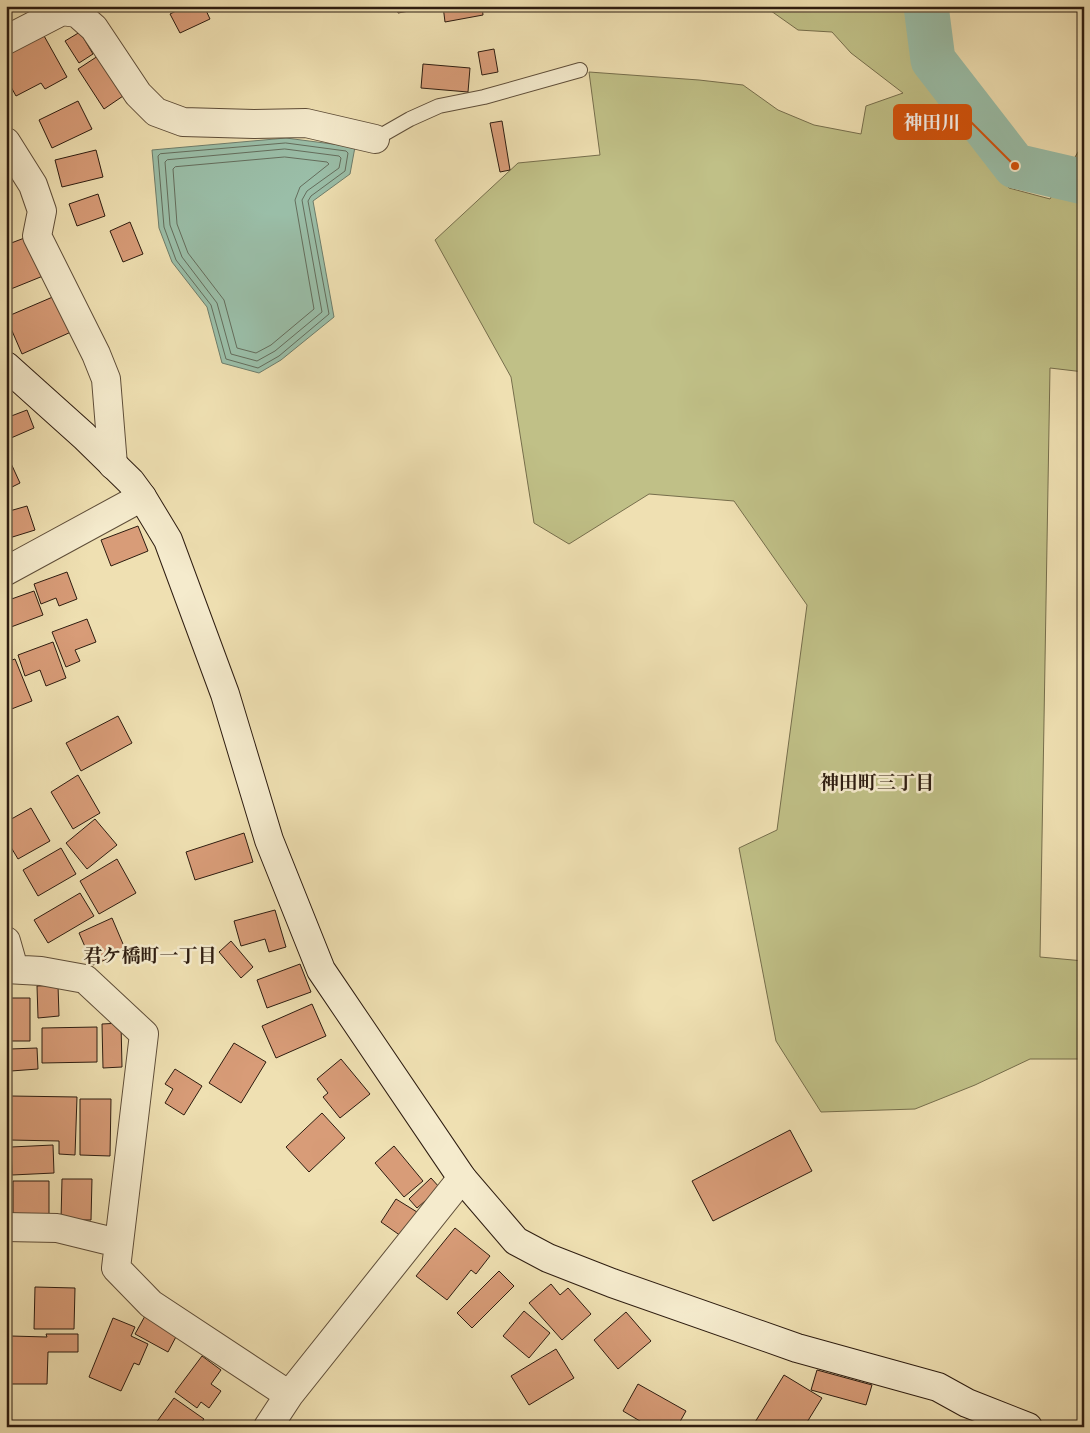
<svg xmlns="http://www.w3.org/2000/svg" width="1090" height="1433" font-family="'IM FELL DW Pica','Noto Serif JP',serif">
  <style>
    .green { fill: #c0c087; stroke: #766e4c }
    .water { fill: #9abea8; stroke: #6e7d6b }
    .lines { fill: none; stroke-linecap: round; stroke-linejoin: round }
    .shore { stroke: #646d5c; stroke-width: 1 }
    .river { stroke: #9abea8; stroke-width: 45 }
    .building { fill: #d89c78; stroke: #2d1c10 }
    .lane-casing { stroke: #5e4d38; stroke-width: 16 }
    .street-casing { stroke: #5e4d38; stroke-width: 30 }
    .secondary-casing { stroke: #2d1c10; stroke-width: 30 }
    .lane { stroke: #f5ebcd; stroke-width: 14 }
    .street { stroke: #f5ebcd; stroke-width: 28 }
    .secondary { stroke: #f5ebcd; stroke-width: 28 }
    .labels { text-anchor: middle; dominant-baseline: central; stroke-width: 5; stroke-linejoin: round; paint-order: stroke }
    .neighbourhood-label { font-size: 19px; font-weight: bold; fill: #2d1c10; stroke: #f5ebcd }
    .leader { fill: none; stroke: #d5530c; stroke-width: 2 }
    .callout-dot { fill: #d5530c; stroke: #f5ebcd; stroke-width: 2 }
    .callout { fill: #d5530c; stroke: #d5530c; stroke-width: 2 }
    .callout-label { font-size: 19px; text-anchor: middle; font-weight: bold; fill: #fff }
  </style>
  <rect width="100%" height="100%" fill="#efe0b2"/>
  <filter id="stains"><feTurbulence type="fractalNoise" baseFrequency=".004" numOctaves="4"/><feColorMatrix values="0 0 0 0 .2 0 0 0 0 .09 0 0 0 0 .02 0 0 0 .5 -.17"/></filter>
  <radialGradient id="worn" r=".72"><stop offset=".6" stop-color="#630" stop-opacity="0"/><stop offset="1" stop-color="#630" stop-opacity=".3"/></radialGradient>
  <path class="green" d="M 764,6 L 908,6 L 914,66 L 1009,188 L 1050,199 L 1084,142 L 1084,372 L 1050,368 L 1040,957 L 1084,961 L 1084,1059 L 1030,1059 L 975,1085 L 915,1109 L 821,1112 L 776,1041 L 739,848 L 777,830 L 807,605 L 734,501 L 649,494 L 569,544 L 534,523 L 511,377 L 435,240 L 518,163 L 600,155 L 589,72 L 699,80 L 743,85 L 778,110 L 814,125 L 861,134 L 866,106 L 903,93 L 851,53 L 832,32 L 798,30 Z"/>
  <path class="water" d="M 286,138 L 355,147 L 350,174 L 313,201 L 334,317 L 281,360 L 259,373 L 222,363 L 207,307 L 172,262 L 159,228 L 152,150 Z"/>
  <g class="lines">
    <path class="shore" d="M 286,143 L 346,151 L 348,153 L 345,171 L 311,196 L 308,201 L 329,314 L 279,356 L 258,368 L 226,359 L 211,305 L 176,260 L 164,227 L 158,156 L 160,154 Z
      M 285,149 L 339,156 L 341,158 L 339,168 L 307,191 L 302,200 L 322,312 L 275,351 L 257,361 L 231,354 L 217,303 L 182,257 L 170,225 L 165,162 L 167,160 Z
      M 285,157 L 327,162 L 329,164 L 300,187 L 295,200 L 314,309 L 271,345 L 256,353 L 237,348 L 224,300 L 188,253 L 177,224 L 173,169 L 175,167 Z"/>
    <path class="river" d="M 926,6 L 933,60 L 1015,166 L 1084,182"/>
  </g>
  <path class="building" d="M 186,6 L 204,6 L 210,19 L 180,33 L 170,14 Z
    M 396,6 L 437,6 L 398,13 Z
    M 443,6 L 482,6 L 483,15 L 445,22 Z
    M 80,32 L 93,54 L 79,63 L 65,41 Z
    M 43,34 L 67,77 L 45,89 L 41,83 L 16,96 L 6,78 L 6,54 Z
    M 494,49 L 498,72 L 482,75 L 478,52 Z
    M 101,54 L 126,94 L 104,109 L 78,69 Z
    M 423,64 L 470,68 L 468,92 L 421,88 Z
    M 78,101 L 92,129 L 52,148 L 39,120 Z
    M 502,121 L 510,170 L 500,172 L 490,123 Z
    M 96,150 L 103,177 L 62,187 L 55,160 Z
    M 98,194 L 105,216 L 77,226 L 69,204 Z
    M 130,222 L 143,254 L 123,262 L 110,231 Z
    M 27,237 L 43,276 L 6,291 L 6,245 Z
    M 55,296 L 71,332 L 22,354 L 6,317 Z
    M 27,410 L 34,428 L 11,438 L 6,427 L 6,418 Z
    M 9,459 L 20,483 L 6,490 L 6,460 Z
    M 27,506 L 35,530 L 6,539 L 6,512 Z
    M 138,526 L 148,551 L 111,566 L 101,540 Z
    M 67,572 L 77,599 L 59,606 L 56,598 L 41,604 L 34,584 Z
    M 34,591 L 43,615 L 11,627 L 6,613 L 6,601 Z
    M 87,619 L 96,642 L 75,650 L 80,661 L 66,667 L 52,632 Z
    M 53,642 L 66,678 L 46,686 L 40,670 L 25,676 L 18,655 Z
    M 15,659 L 32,701 L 9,710 L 6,704 L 6,662 Z
    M 118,716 L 132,743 L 81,771 L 66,743 Z
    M 78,775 L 100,813 L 73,829 L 51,792 Z
    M 31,808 L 50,841 L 18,859 L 6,839 L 6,822 Z
    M 95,819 L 117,845 L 87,869 L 66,843 Z
    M 244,833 L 253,862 L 195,880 L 186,852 Z
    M 61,848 L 76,874 L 38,896 L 23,870 Z
    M 117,859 L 136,893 L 99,914 L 80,881 Z
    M 80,893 L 94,916 L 48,943 L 34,920 Z
    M 275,910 L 286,947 L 269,952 L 265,939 L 241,946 L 234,921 Z
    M 112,918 L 126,951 L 93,965 L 79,933 Z
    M 231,941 L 253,967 L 241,978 L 219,952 Z
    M 300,964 L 311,992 L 267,1008 L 257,980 Z
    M 58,985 L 59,1016 L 38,1018 L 37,986 Z
    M 6,998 L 30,998 L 30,1041 L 6,1041 Z
    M 312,1004 L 326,1036 L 276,1058 L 262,1026 Z
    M 121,1023 L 122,1067 L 103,1068 L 102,1024 Z
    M 97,1027 L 97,1062 L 42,1063 L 42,1028 Z
    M 234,1043 L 266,1062 L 241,1103 L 209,1083 Z
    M 37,1048 L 38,1069 L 11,1071 L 10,1049 Z
    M 341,1059 L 370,1094 L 340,1118 L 323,1097 L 328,1093 L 317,1079 Z
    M 175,1069 L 202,1086 L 184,1115 L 165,1103 L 173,1089 L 165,1084 Z
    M 11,1096 L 77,1097 L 75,1155 L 59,1154 L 59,1141 L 10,1140 Z
    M 80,1099 L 111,1099 L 110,1156 L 80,1155 Z
    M 322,1113 L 345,1138 L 309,1172 L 286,1147 Z
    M 790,1130 L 812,1171 L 713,1221 L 692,1181 Z
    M 53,1145 L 54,1173 L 12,1175 L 11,1147 Z
    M 394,1146 L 423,1181 L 404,1197 L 375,1163 Z
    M 431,1178 L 440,1188 L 417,1208 L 409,1199 Z
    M 62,1179 L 92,1179 L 91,1220 L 61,1220 Z
    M 13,1181 L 49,1181 L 49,1214 L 13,1214 Z
    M 396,1199 L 417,1212 L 401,1236 L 381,1222 Z
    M 455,1228 L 490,1256 L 476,1274 L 471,1270 L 447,1300 L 416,1276 Z
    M 499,1271 L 514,1286 L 472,1328 L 457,1313 Z
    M 551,1284 L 560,1295 L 568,1288 L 591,1314 L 562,1340 L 529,1303 Z
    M 35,1287 L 75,1288 L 74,1329 L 34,1329 Z
    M 524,1311 L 550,1333 L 529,1358 L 503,1336 Z
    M 626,1312 L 651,1341 L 618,1369 L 594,1340 Z
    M 145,1316 L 178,1333 L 168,1352 L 135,1334 Z
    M 113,1318 L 135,1327 L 131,1336 L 148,1344 L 139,1365 L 134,1363 L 121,1391 L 89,1377 Z
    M 46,1334 L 78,1334 L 78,1352 L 48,1352 L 47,1384 L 10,1384 L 11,1336 L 47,1337 Z
    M 556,1349 L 574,1378 L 529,1405 L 511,1376 Z
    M 202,1356 L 221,1370 L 211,1384 L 221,1391 L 209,1408 L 201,1402 L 197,1408 L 175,1392 Z
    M 817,1370 L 872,1385 L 866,1405 L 811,1390 Z
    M 784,1375 L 822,1398 L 804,1427 L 752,1427 Z
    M 638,1384 L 686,1411 L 677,1427 L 650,1427 L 623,1411 Z
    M 174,1398 L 204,1419 L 198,1427 L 153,1427 Z"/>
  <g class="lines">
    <g class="lane-casing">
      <path id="lane" d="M 375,139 L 410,119 L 439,106 L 484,97 L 580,70"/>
    </g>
    <g class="street-casing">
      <path id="street" d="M 77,13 L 94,28 L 138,94 L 156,112 L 183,122 L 254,124 L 306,123 L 375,139
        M 6,40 L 62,11 L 77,13 L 84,6
        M 6,142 L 33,185 L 42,211 L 37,236 L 96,354 L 106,379 L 113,465
        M 6,571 L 142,497
        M 6,941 L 14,969
        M 6,969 L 41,971 L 85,979 L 144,1034 L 116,1268 L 151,1304 L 289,1395
        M 6,1227 L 57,1228 L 118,1243
        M 268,1427 L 289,1395 L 462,1178"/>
    </g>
    <g class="secondary-casing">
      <path id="secondary" d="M 6,366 L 84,436 L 131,482 L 142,497 L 168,540 L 225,694 L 269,840 L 321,970 L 462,1178 L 516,1241 L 548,1258 L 612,1283 L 797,1348 L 938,1387 L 967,1403 L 1028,1427"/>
    </g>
    <use href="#lane" class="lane"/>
    <use href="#street" class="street"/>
    <use href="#secondary" class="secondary"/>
  </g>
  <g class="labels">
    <g class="neighbourhood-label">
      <text x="877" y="783">神田町三丁目</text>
      <text x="150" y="956">君ケ橋町一丁目</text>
    </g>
  </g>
  <path class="leader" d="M1015 166L971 122"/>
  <circle class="callout-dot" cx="1015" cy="166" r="5"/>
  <rect class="callout" x="894" y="105" width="77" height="34" rx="5"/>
  <g class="callout-label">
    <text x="932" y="129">神田川</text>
  </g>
  <rect width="1090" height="1433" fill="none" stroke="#efe0b2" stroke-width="25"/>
  <rect x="8" y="8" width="1075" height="1418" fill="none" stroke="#2d1c10" stroke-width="2.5"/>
  <rect x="12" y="12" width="1065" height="1408" fill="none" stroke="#2d1c10"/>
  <rect width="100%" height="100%" filter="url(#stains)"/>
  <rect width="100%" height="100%" fill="url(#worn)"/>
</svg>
